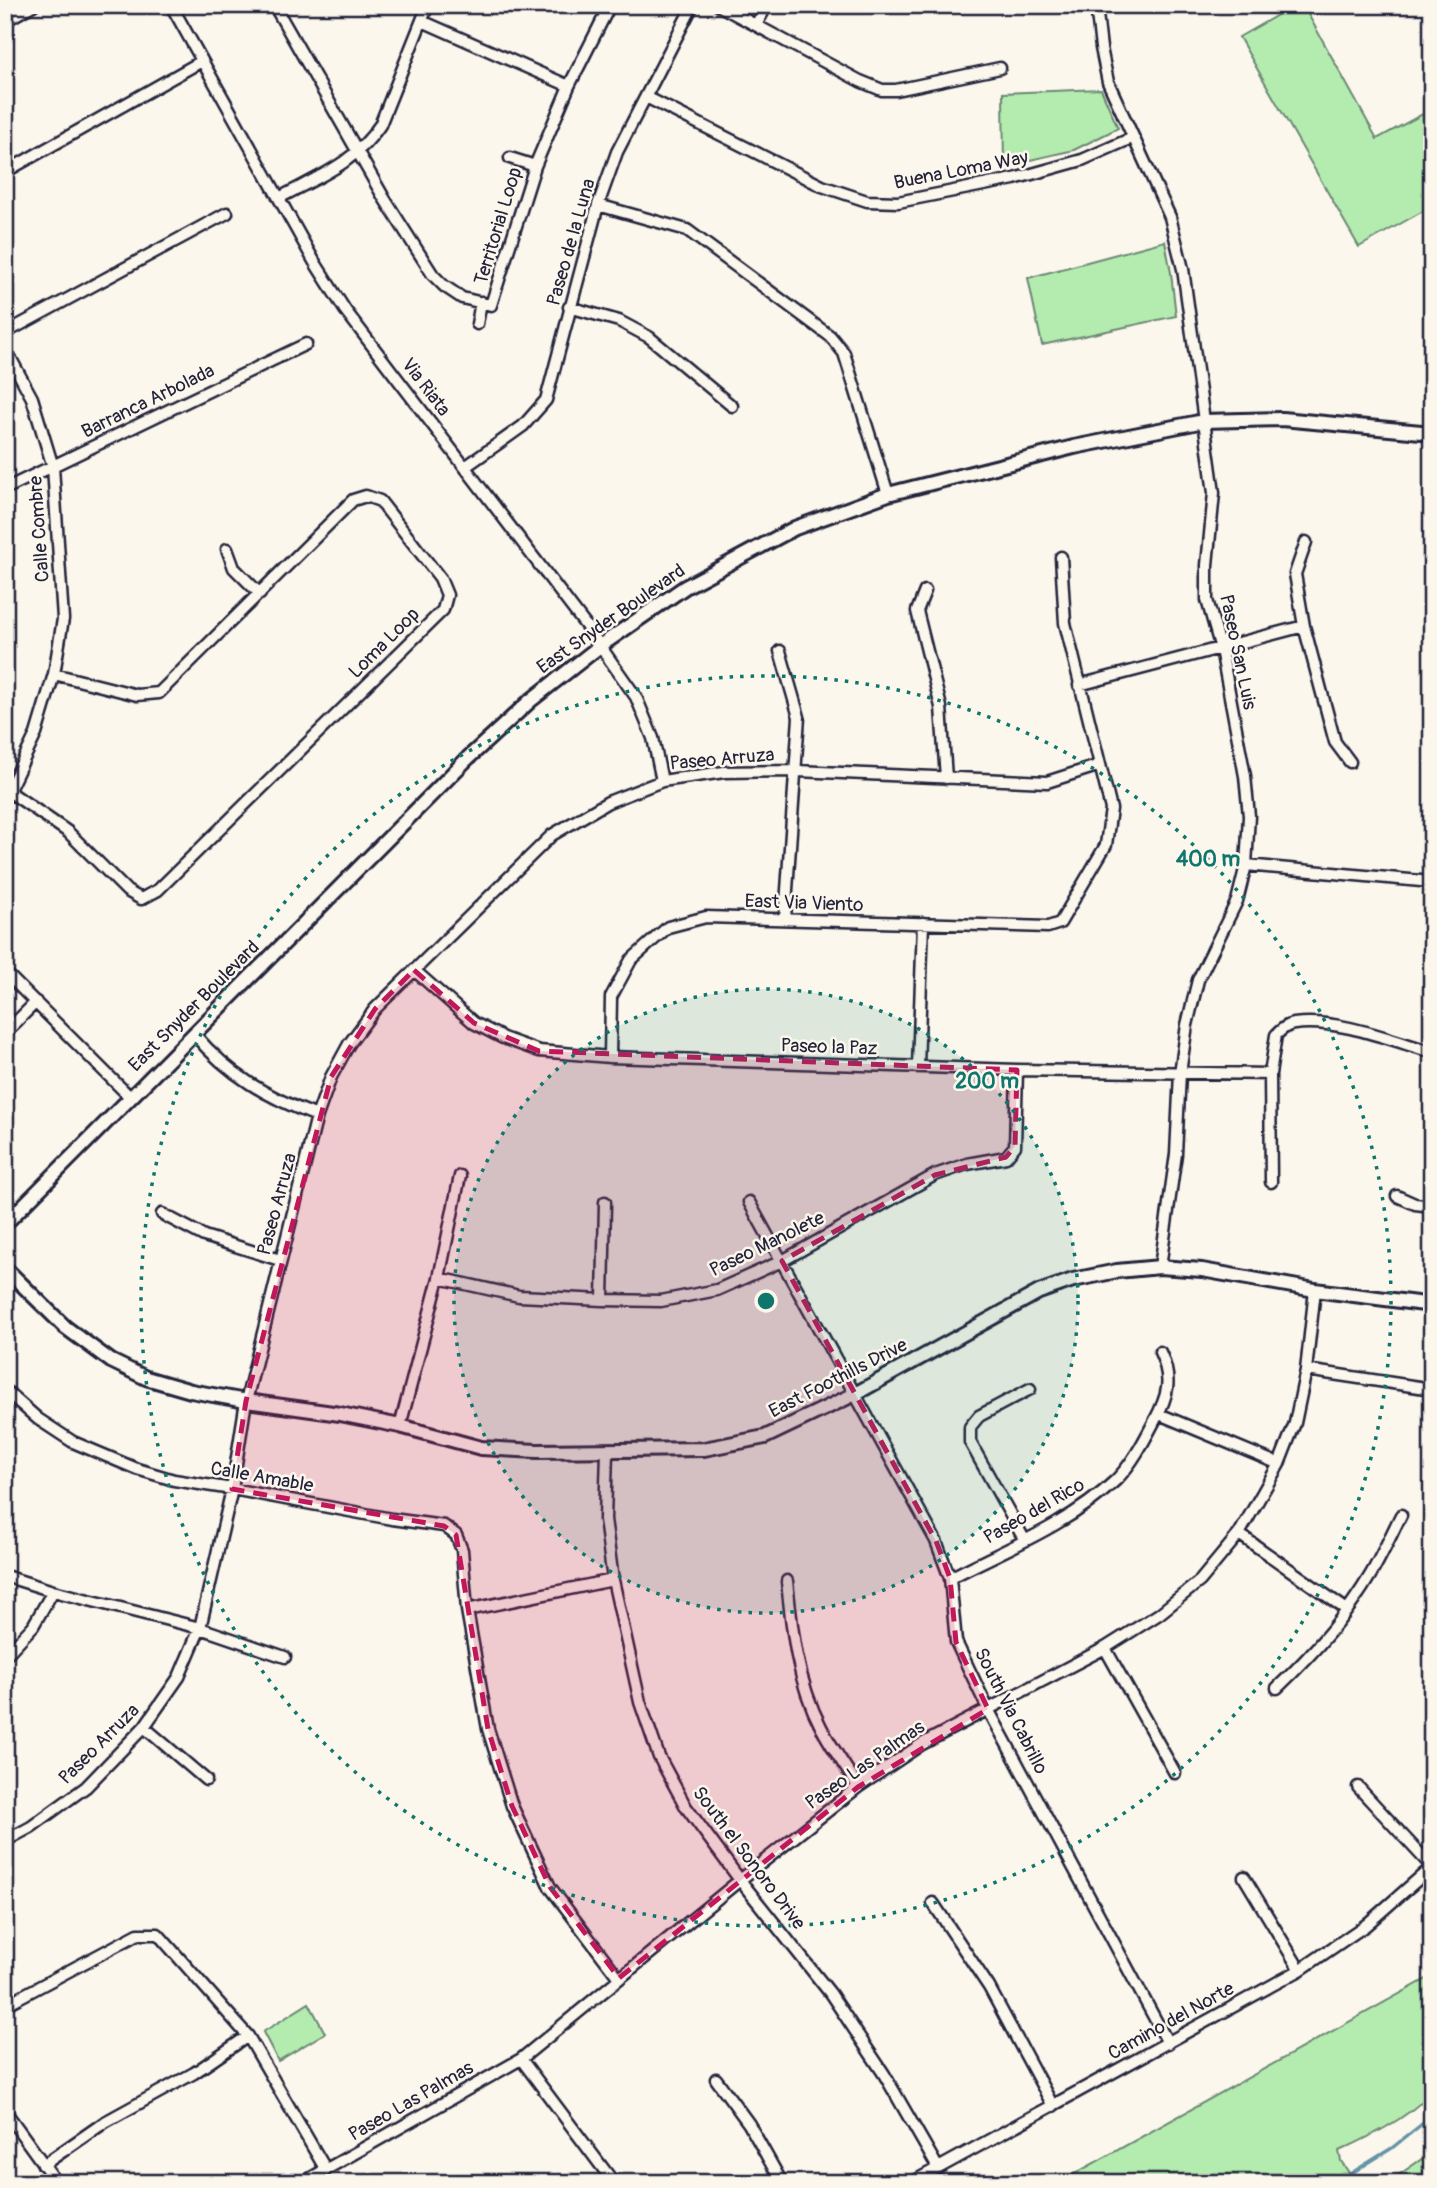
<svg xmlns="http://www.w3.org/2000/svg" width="1437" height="2188" font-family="Pangolin,sans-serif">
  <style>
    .green { fill: #b4ecaf; stroke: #6b8775; stroke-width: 2 }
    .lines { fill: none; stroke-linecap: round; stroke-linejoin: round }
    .stream { stroke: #6593a8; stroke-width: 3.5 }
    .minor-casing { stroke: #22223b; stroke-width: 15 }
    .tertiary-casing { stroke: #22223b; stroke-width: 18 }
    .minor { stroke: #fbf7ec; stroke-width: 10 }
    .tertiary { stroke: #fbf7ec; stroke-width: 12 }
    .marked { fill: #c2185b; fill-opacity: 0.2; stroke: #c2185b; stroke-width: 5; stroke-dasharray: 14 9; stroke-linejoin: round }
    .ring { fill: none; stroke: #0f766e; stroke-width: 3.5; stroke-dasharray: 3.5 7 }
    .labels { text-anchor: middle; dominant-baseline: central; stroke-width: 5; stroke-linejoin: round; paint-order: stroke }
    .street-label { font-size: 19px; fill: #22223b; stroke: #fbf7ec }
    .centre { fill: #0f766e; stroke: #fbf7ec; stroke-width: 3.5 }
    .ring-label { font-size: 21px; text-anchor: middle; font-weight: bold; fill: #0f766e; stroke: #fbf7ec; stroke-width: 5; stroke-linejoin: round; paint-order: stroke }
  </style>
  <rect width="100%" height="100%" fill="#fbf7ec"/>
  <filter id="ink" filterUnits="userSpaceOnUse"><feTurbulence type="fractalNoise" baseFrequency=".0143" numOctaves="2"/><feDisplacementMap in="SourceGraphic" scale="14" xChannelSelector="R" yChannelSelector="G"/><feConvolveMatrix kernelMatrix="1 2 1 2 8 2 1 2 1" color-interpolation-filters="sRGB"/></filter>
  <g filter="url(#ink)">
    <path class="green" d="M 1295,5 L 1303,5 L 1377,139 L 1432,109 L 1432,206 L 1359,247 L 1239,37 Z
      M 1101,89 L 1118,128 L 1074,150 L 1004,166 L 1003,93 Z
      M 1165,241 L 1171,273 L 1176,316 L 1042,345 L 1028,278 Z
      M 1432,1976 L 1432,2090 C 1413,2116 1368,2138 1339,2151 L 1341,2161 L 1356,2183 L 1058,2183 Z
      M 309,2003 L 325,2033 L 278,2061 L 263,2032 Z
      M 1432,2152 L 1432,2183 L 1387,2183 Z"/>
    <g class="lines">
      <path class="stream" d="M 1341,2183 L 1350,2174 L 1392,2148 L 1432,2116"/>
      <g class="minor-casing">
        <path id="minor" d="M 171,5 L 314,261 L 345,310 L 586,626 L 636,697 L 653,738 L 662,781
          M 274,5 L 384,198 L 433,275 L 444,286 L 462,298 L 491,305 L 535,166 L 569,86 L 610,5
          M 718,5 L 860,81 L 882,90 L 896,90 L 1000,68
          M 1096,5 L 1101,48 L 1108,82 L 1170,217 L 1183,269 L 1214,493 L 1207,565 L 1207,600 L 1221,649 L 1245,776 L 1249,816 L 1246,865 L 1237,901 L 1198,980 L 1187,1025 L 1180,1073 L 1176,1154 L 1160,1267
          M 5,21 L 33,5
          M 422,21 L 569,86
          M 756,25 L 767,5
          M 646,97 L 822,186 L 867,201 L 898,202 L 1014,179 L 1082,160 L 1132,138
          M 510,158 L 535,166
          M 5,172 L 202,61
          M 279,198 C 320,176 354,164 380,125 L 428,5
          M 598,205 L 687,230 L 830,336 L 844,353 L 888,494
          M 569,307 L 619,321 L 649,337 L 732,406
          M 477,324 L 481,302
          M 5,333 L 227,213
          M 5,348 L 32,398 L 53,467 L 63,619 L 54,674 L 36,734 L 5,798
          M 465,467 L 523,426 L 546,400 L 598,205 L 617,152 L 693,5
          M 5,489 L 306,344
          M 1306,542 L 1295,574 L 1304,626 L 1335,742 L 1350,762
          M 227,549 L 234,568 L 260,594
          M 925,591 L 917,611 L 941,707 L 946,778
          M 780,651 L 799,717 L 785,919
          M 1079,685 L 1304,626
          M 10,792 L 68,832 L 127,891 L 141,899 L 158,890 L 443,610 L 447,595 L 440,578 L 380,501 L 366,496 L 353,500 L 159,693 L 137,695 L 54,674
          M 1246,865 L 1432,882
          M 414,970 L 474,1023 L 503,1038 L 539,1051 L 610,1057 L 1017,1070 L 1270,1074
          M 5,972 L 130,1097
          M 5,1033 L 36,1002
          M 194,1034 C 230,1076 267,1097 317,1116
          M 610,1057 L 611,997 L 631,960 L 668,927 L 706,917 L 1048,927 L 1060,923 L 1106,845 L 1111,809 L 1065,623 L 1061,557
          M 918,1067 L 923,923
          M 1271,1182 L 1270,1074 L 1276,1035 C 1281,1030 1286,1025 1294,1024 C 1336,1018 1391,1040 1432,1052
          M 1397,1196 L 1415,1204 L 1432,1206
          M 749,1202 L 936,1541 L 950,1578 L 956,1642 L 988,1709 L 1168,2043
          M 162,1214 L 204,1236 L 280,1260
          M 439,1278 L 519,1296 L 603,1300 L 661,1301 L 717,1290 L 782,1261 L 935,1175 L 967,1164 L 1006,1157 L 1015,1146 L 1017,1070
          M 603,1300 L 605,1202
          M 1306,1370 L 1432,1389
          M 5,1390 L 38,1419 L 73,1442 L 137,1469 L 174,1480 L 232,1489 L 392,1519 L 444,1526 L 456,1535 L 462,1550 L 467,1610 L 488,1729 L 512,1806 L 550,1887 L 619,1978
          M 1159,1414 L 1279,1464
          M 400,1426 L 439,1278 L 460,1176
          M 607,1452 L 605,1519 L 613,1580 L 640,1702 L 659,1757 L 686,1807 L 740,1880 L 830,1993 L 884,2074 L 938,2168
          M 1239,1534 L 1347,1610
          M 1024,1539 L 970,1442 L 970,1427 L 979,1416 L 1030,1389
          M 5,1576 L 53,1591 L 200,1628 L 285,1657
          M 950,1578 C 1006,1549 1070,1524 1116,1480 C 1132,1464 1143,1443 1154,1422 C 1168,1396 1173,1380 1160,1352
          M 787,1581 C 792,1631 797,1681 821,1727 C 832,1748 846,1767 858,1787
          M 467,1610 L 613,1580
          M 1105,1648 L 1175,1773
          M 5,1656 L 33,1626 L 53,1591
          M 1277,1688 C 1313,1654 1346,1617 1371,1574 C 1382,1555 1391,1535 1401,1515
          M 144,1727 L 206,1780
          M 1358,1787 L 1432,1867
          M 5,1841 L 31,1827 L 86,1787 L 144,1727 L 179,1677 L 200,1628 L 232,1489 L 246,1401 L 317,1116 L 331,1077 L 349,1044 L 375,1009 L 552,835 L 608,802 L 662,781 L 724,772 L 797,771 L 1047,782 L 1100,765
          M 1244,1877 L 1300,1970
          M 933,1903 L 989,1987 L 1053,2106
          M 5,2005 L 138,1934 L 158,1934 L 248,2036 L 326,2170
          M 521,2059 L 614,2183
          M 716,2079 L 749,2124 L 782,2183
          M 5,2111 L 57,2183
          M 43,2165 L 105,2122 L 194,2073 L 248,2036
          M 302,2183 L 521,2059 L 740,1880 L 858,1787 L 922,1744 L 1105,1648 L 1159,1614 L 1200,1581 L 1239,1534 L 1279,1464 L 1295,1423 L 1306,1370 L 1315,1290
          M 911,2183 L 1300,1970 L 1366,1925 L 1432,1867"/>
      </g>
      <g class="tertiary-casing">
        <path id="tertiary" d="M 5,1224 L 468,758 L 530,701 L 600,646 L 685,587 L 795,528 L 888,494 L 1074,447 L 1204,421 L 1282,419 L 1432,433
          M 5,1268 L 65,1327 L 111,1361 L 146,1378 L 191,1391 L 246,1401 L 340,1414 L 400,1426 L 481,1448 L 537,1451 L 704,1449 L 765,1437 L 855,1394 L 1039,1292 L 1073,1280 L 1117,1271 L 1160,1267 L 1202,1270 L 1315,1290 L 1432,1305"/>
      </g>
      <use href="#minor" class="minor"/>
      <use href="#tertiary" class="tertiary"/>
    </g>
  </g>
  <path class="marked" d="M 414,970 L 474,1023 L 539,1051 L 1017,1070 L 1015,1146 L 1006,1157 L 935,1175 L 782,1261 L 936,1541 L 950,1578 L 956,1642 L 988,1709 L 858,1787 L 619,1978 L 550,1887 L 512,1806 L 488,1729 L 456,1535 L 444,1526 L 232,1489 L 246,1401 L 331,1077 L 375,1009 Z"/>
  <circle cx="766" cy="1301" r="312" fill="#0f766e" fill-opacity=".12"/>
  <g class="ring">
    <circle cx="766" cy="1301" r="312"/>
    <circle cx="766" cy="1301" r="625"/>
  </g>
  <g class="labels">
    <g class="street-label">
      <text transform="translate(961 170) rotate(-11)">Buena Loma Way</text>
      <text transform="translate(498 226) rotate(-73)">Territorial Loop</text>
      <text transform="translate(571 242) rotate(-74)">Paseo de la Luna</text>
      <text transform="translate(426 387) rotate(53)">Via Riata</text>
      <text transform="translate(148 401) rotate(-26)">Barranca Arbolada</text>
      <text transform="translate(39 529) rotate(-94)">Calle Combre</text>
      <text transform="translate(611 619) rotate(-35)">East Snyder Boulevard</text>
      <text transform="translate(384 643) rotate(-45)">Loma Loop</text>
      <text transform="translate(1238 652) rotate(78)">Paseo San Luis</text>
      <text transform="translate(722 759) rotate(-5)">Paseo Arruza</text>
      <text transform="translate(804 903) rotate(2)">East Via Viento</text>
      <text transform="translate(194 1006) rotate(-45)">East Snyder Boulevard</text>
      <text transform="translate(829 1047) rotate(2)">Paseo la Paz</text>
      <text transform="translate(277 1204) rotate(-75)">Paseo Arruza</text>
      <text transform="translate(767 1244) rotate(-26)">Paseo Manolete</text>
      <text transform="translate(838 1378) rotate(-27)">East Foothills Drive</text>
      <text transform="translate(262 1477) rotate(10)">Calle Amable</text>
      <text transform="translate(1034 1511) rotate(-30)">Paseo del Rico</text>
      <text transform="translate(1011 1711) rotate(63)">South Via Cabrillo</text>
      <text transform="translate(99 1744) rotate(-45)">Paseo Arruza</text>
      <text transform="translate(865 1765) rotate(-35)">Paseo Las Palmas</text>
      <text transform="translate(749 1858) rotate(53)">South el Sonoro Drive</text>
      <text transform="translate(1171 2021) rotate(-29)">Camino del Norte</text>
      <text transform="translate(411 2101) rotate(-30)">Paseo Las Palmas</text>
    </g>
  </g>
  <circle cx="766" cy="1301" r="10" class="centre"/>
  <g class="ring-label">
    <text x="1208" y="866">400 m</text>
    <text x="987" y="1088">200 m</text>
  </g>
  <rect width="1437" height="2188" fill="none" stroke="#fbf7ec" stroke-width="28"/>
  <rect x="14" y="14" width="1409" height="2160" fill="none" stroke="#22223b" stroke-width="2.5" filter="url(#ink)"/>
</svg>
